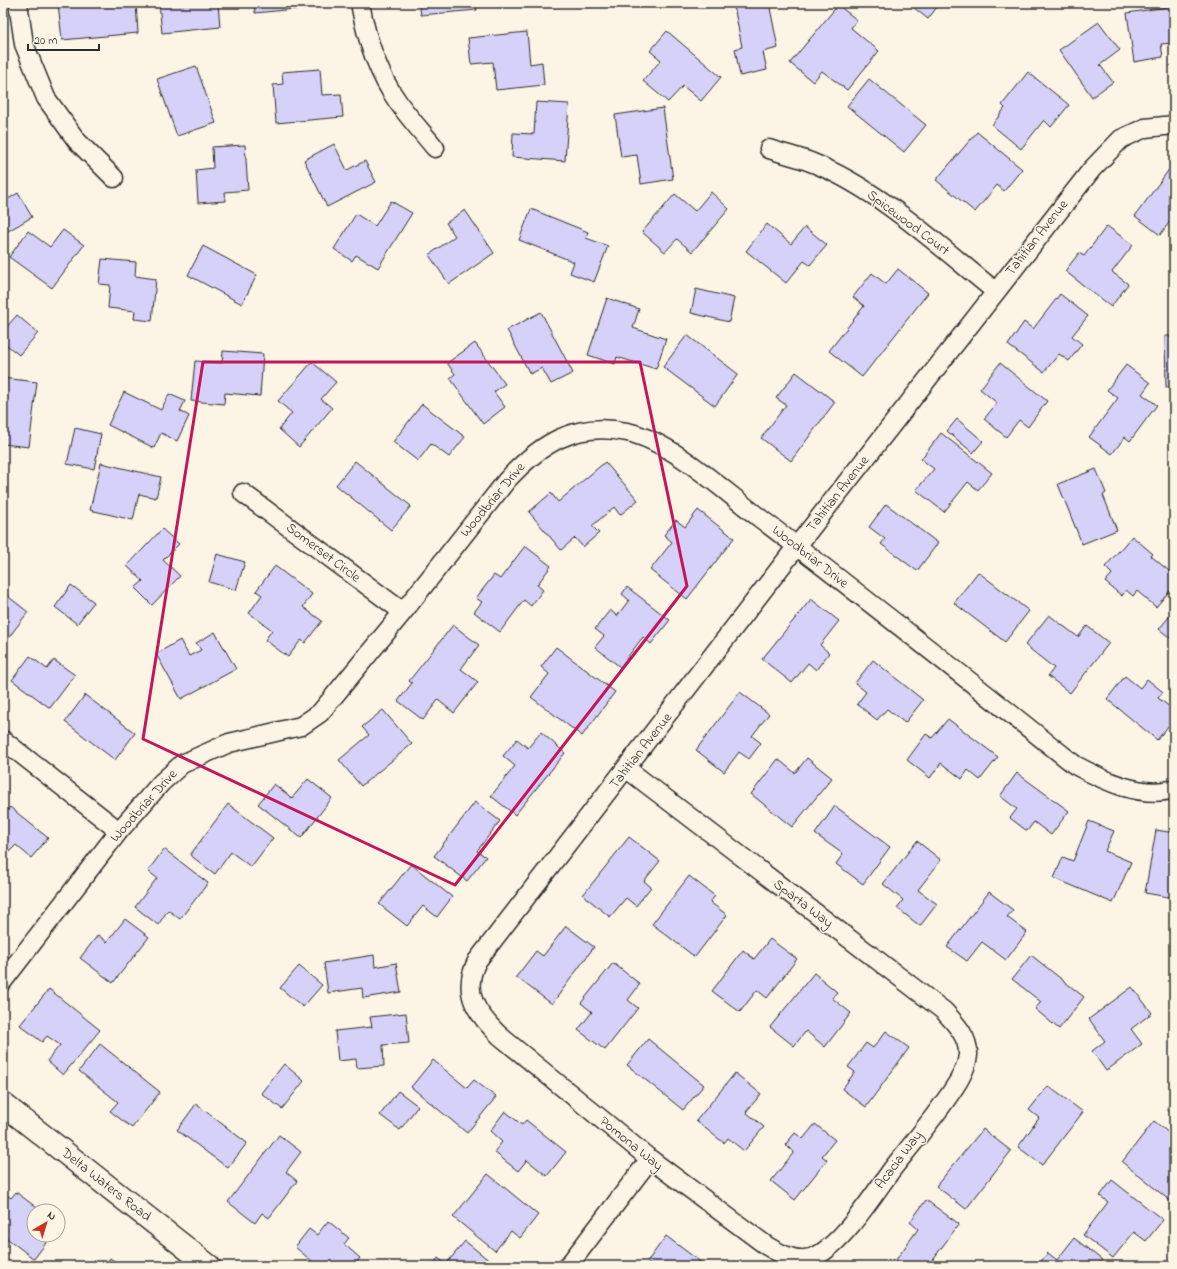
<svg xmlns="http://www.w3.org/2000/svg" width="1177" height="1269" font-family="'Indie Flower',sans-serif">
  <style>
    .building { fill: #d6d1f9; stroke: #2b2b2b }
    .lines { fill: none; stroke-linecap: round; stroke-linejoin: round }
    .minor-casing { stroke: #2b2b2b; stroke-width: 21 }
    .secondary-casing { stroke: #2b2b2b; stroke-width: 25 }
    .minor { stroke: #fcf5e5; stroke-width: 18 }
    .secondary { stroke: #fcf5e5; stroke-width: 22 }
    .marked { fill: none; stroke: #c2185b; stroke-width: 3; stroke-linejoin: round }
    .labels { text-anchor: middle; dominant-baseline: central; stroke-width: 3; stroke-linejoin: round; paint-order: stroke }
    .street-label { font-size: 14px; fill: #2b2b2b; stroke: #fcf5e5 }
  </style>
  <rect width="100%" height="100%" fill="#fcf5e5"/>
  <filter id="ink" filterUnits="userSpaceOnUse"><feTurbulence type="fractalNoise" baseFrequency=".025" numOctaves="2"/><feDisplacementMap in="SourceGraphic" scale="8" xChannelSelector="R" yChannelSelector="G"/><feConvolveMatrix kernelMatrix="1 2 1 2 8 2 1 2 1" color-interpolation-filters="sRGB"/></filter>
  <g filter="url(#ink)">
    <path class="building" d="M 58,3 L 136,3 L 138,33 L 62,40 Z
      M 159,3 L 218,3 L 220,27 L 162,33 Z
      M 254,3 L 314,3 L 315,7 L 255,13 Z
      M 419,3 L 476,3 L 477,10 L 421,15 Z
      M 749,3 L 769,3 L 778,48 L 763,52 L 767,70 L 740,76 L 735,49 L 742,47 L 734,6 Z
      M 908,3 L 940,3 L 928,19 Z
      M 838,5 L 857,20 L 851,28 L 879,51 L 847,90 L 822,71 L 813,82 L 790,63 Z
      M 1174,6 L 1174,43 L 1161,44 L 1163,57 L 1134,62 L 1127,13 Z
      M 1099,22 L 1120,50 L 1100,65 L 1113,82 L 1092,97 L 1059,50 Z
      M 667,31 L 721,77 L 701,101 L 683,86 L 668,102 L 643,81 L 661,60 L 650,51 Z
      M 527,32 L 530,64 L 542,62 L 544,85 L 496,90 L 493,62 L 471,64 L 468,38 Z
      M 196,66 L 216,123 L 177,136 L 157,79 Z
      M 320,69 L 322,95 L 341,94 L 343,117 L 276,123 L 273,85 L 283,84 L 282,72 Z
      M 1028,72 L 1069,105 L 1051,127 L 1044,120 L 1021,149 L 992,125 L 1005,108 L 1002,105 Z
      M 869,79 L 926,125 L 904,152 L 847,106 Z
      M 536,102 L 569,104 L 565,161 L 512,157 L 513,133 L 534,134 Z
      M 663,108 L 673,179 L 641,184 L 637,155 L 621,157 L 615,115 Z
      M 977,132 L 1022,169 L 1004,191 L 997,185 L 975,212 L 936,180 Z
      M 334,144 L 347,170 L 365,161 L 376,182 L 327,207 L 304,160 Z
      M 245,145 L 248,190 L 225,192 L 226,201 L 198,203 L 196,170 L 213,168 L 212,147 Z
      M 1173,164 L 1174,216 L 1160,235 L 1135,216 Z
      M 711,192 L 729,209 L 692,252 L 677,239 L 665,252 L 642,232 L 675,194 L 695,211 Z
      M 18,193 L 32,217 L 3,234 L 3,202 Z
      M 391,201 L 412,213 L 378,268 L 356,255 L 352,261 L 334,249 L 356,214 L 375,226 Z
      M 531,209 L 588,232 L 586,238 L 608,246 L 594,282 L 570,273 L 574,262 L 519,240 Z
      M 465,210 L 494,253 L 449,284 L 429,255 L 455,236 L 446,223 Z
      M 767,224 L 791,244 L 805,227 L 827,245 L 810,265 L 804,261 L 786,283 L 746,251 Z
      M 1107,226 L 1133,245 L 1112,272 L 1128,284 L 1111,307 L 1065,271 L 1079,253 L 1084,256 Z
      M 63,230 L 84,245 L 52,288 L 9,257 L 28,231 L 50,247 Z
      M 203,246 L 257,275 L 242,304 L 188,275 Z
      M 102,259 L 136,262 L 135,276 L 156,279 L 152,321 L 134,319 L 135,311 L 108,308 L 110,285 L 99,284 Z
      M 898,269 L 928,293 L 862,377 L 829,351 L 864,306 L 853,297 L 872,273 L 886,284 Z
      M 696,289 L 734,298 L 729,322 L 691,313 Z
      M 1060,294 L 1088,316 L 1072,336 L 1082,344 L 1069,361 L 1059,354 L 1044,372 L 1008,345 L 1024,322 L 1033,329 Z
      M 607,298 L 639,309 L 633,328 L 666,339 L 656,369 L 617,357 L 615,364 L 588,355 Z
      M 541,312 L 573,373 L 551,384 L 542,368 L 530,374 L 507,330 Z
      M 17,315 L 38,333 L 19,355 L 3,342 L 3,331 Z
      M 687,335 L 738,374 L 715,406 L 663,367 Z
      M 1165,336 L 1174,336 L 1174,387 L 1166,387 Z
      M 475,343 L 505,384 L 494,392 L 505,407 L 483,424 L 450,378 L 455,374 L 447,363 Z
      M 223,351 L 263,354 L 260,396 L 225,393 L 224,404 L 191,401 L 195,361 L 222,363 Z
      M 312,362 L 336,382 L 321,399 L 332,408 L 299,447 L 279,429 L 292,413 L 278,401 Z
      M 1000,363 L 1047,401 L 1028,427 L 1019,420 L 1006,437 L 984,419 L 997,403 L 980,389 Z
      M 1126,365 L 1150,383 L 1142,394 L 1157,405 L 1130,441 L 1125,437 L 1112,454 L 1089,437 L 1118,398 L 1107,390 Z
      M 796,372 L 835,402 L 791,461 L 761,438 L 786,405 L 776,398 Z
      M 3,378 L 37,382 L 29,447 L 3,444 Z
      M 124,392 L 161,410 L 169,394 L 185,401 L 180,411 L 189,416 L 177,441 L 161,433 L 154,448 L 108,425 Z
      M 422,404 L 465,437 L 449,457 L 431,444 L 418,461 L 393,442 Z
      M 957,419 L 983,441 L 973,453 L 947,431 Z
      M 75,428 L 101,434 L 94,469 L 67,464 Z
      M 941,433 L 992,473 L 978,490 L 968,482 L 944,512 L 916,490 L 934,469 L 921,459 Z
      M 355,461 L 411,506 L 391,530 L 336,485 Z
      M 605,462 L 638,500 L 620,515 L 614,507 L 592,526 L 599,533 L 583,547 L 575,538 L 561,550 L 529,512 L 551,493 L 558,502 Z
      M 101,463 L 161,477 L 156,498 L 139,494 L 133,520 L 90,510 Z
      M 1096,469 L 1106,493 L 1103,495 L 1117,530 L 1082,544 L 1058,484 Z
      M 886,504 L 938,543 L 917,571 L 881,544 L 885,539 L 869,527 Z
      M 698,510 L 734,538 L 687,599 L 650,570 L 672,542 L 664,535 L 676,520 L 685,527 Z
      M 162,529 L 179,544 L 163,560 L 180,576 L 152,605 L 135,588 L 143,581 L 127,566 Z
      M 1132,536 L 1153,554 L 1151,556 L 1174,575 L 1174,586 L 1156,607 L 1137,591 L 1133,596 L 1126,590 L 1122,596 L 1105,582 L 1112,574 L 1105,567 Z
      M 525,546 L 551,566 L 537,585 L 543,590 L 531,606 L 524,600 L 500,632 L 474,612 L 482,602 L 476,598 L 494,575 L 500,579 Z
      M 217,554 L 245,562 L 236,590 L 209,582 Z
      M 275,566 L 312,594 L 303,607 L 322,621 L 305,643 L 301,640 L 288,657 L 265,640 L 272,630 L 249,613 L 262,595 L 256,591 Z
      M 978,572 L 1029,611 L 1005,642 L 954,603 Z
      M 71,585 L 94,602 L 77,624 L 55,607 Z
      M 627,587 L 670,620 L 651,644 L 643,637 L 620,667 L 595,647 L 604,636 L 595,629 L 610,610 L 617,616 L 629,600 L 622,594 Z
      M 5,594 L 28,612 L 3,645 L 3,596 Z
      M 811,599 L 839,621 L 820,645 L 829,653 L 816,670 L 808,663 L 792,683 L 762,659 Z
      M 1174,611 L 1174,641 L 1159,629 Z
      M 1049,615 L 1078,637 L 1087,626 L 1109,643 L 1070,693 L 1048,676 L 1054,668 L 1025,645 Z
      M 453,625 L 479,645 L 461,669 L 478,682 L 454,713 L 438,700 L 423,720 L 398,701 L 412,683 L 409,681 Z
      M 215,632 L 236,669 L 181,699 L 156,654 L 180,640 L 189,656 L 201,650 L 196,643 Z
      M 556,647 L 615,692 L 582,736 L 531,697 L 549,674 L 541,667 Z
      M 30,656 L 47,669 L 54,660 L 75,675 L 50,708 L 12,680 Z
      M 873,660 L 923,700 L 905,723 L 887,709 L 877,720 L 857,704 L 866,692 L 855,683 Z
      M 1125,676 L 1140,688 L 1147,679 L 1163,692 L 1158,698 L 1174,710 L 1174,719 L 1157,740 L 1107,699 Z
      M 740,692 L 769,714 L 752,736 L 761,743 L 749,759 L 739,752 L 724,772 L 696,750 Z
      M 85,695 L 135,733 L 115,760 L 65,722 Z
      M 383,710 L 412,744 L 361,786 L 339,760 L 369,735 L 362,727 Z
      M 948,719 L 998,757 L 980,780 L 968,770 L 962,779 L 941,763 L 930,778 L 907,760 L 926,734 L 932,738 Z
      M 541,732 L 565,753 L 515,815 L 491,796 L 515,766 L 503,756 L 517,739 L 528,748 Z
      M 807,758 L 832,778 L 792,827 L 751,794 L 778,759 L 795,773 Z
      M 1017,773 L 1069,811 L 1051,835 L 1034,822 L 1027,831 L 1010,818 L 1017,809 L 1000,796 Z
      M 308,779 L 332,798 L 301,838 L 258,804 L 274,784 L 292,798 Z
      M 475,802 L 500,821 L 477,851 L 486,857 L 467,881 L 434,856 Z
      M 228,804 L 273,838 L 251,867 L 231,852 L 215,874 L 190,855 Z
      M 835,806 L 890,847 L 863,884 L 836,864 L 843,854 L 815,834 Z
      M 10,807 L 48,838 L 31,858 L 16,845 L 10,851 L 3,845 L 3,816 Z
      M 1089,821 L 1114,831 L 1105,851 L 1131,862 L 1113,903 L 1054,878 L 1063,857 L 1073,861 Z
      M 1156,830 L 1174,833 L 1174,898 L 1145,893 Z
      M 629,837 L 660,861 L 644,881 L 651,887 L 636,906 L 626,898 L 610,917 L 583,895 Z
      M 917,841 L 941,860 L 918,890 L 937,904 L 920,926 L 897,908 L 903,900 L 883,884 Z
      M 164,849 L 208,883 L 180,919 L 168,910 L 158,925 L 135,907 L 157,878 L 148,871 Z
      M 411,864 L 452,897 L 437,917 L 423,906 L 407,926 L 379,904 Z
      M 689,876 L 715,896 L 710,902 L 727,915 L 695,957 L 652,924 Z
      M 989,892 L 1013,910 L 1007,917 L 1027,932 L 1006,960 L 982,942 L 967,961 L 947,947 Z
      M 125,919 L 149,937 L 113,983 L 80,958 L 98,935 L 107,942 Z
      M 566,926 L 594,947 L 552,1004 L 516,977 L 536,951 L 543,956 Z
      M 770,939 L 797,959 L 767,998 L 757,990 L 740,1012 L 712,991 L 743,950 L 754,959 Z
      M 374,955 L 375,967 L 396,963 L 401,992 L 363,998 L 362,988 L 328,993 L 324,963 Z
      M 1031,955 L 1084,997 L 1059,1029 L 1035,1009 L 1041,1002 L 1012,979 Z
      M 613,963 L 640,984 L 628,1000 L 638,1008 L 605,1050 L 578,1030 L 592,1012 L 581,1003 Z
      M 299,966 L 322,985 L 303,1007 L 280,988 Z
      M 814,973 L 837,992 L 832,998 L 851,1013 L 825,1047 L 806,1031 L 794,1046 L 770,1027 Z
      M 1132,987 L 1152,1013 L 1131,1029 L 1142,1044 L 1106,1071 L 1092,1051 L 1105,1041 L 1089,1019 Z
      M 49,989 L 100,1030 L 63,1075 L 47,1061 L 60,1045 L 47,1036 L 42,1042 L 20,1025 Z
      M 406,1013 L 409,1043 L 383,1045 L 384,1066 L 357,1068 L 356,1059 L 338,1061 L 335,1031 L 372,1027 L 370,1017 Z
      M 886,1031 L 909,1048 L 866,1107 L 842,1089 L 855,1072 L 848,1067 L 866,1043 L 873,1048 Z
      M 648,1039 L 704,1085 L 683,1110 L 627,1065 Z
      M 100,1044 L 160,1092 L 132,1128 L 110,1111 L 118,1102 L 79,1071 Z
      M 433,1060 L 467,1088 L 474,1080 L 496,1097 L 467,1133 L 411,1087 Z
      M 284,1064 L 304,1081 L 282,1109 L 261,1093 Z
      M 735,1073 L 761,1094 L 746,1112 L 764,1127 L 744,1151 L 728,1138 L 724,1143 L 696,1121 Z
      M 1048,1086 L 1083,1112 L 1042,1165 L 1018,1147 L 1039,1118 L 1029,1110 Z
      M 398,1091 L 418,1106 L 400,1130 L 380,1115 Z
      M 1174,1099 L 1174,1115 L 1166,1109 Z
      M 196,1104 L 247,1143 L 228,1168 L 177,1130 Z
      M 505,1111 L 522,1125 L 526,1120 L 566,1152 L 547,1176 L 527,1160 L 518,1171 L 494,1152 L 502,1142 L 490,1131 Z
      M 1154,1121 L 1174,1137 L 1174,1168 L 1172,1170 L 1174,1172 L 1174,1204 L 1122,1162 Z
      M 815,1124 L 835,1140 L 822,1156 L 827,1160 L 795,1200 L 771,1181 L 794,1152 L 785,1145 L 795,1133 L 803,1139 Z
      M 983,1129 L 1011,1151 L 966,1209 L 936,1186 Z
      M 279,1135 L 301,1152 L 286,1172 L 297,1181 L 269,1218 L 262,1213 L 255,1223 L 228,1202 Z
      M 488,1174 L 538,1215 L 520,1238 L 511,1231 L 495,1251 L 453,1217 Z
      M 1112,1180 L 1163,1220 L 1146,1241 L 1134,1232 L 1113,1258 L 1083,1235 L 1108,1202 L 1100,1196 Z
      M 3,1192 L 11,1198 L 16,1192 L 41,1211 L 34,1211 L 34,1235 L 52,1235 L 34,1259 L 4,1236 L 3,1237 Z
      M 926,1200 L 959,1224 L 928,1266 L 902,1266 L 895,1261 L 918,1229 L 910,1222 Z
      M 328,1221 L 349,1238 L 344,1244 L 360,1258 L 354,1266 L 312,1266 L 314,1263 L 295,1247 L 309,1229 L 317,1235 Z
      M 666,1236 L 706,1266 L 652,1266 L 647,1262 Z
      M 1074,1238 L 1102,1260 L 1097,1266 L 1037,1266 L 1048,1253 L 1057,1260 Z
      M 465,1241 L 496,1266 L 432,1266 L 438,1258 L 446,1264 Z
      M 110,1258 L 121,1266 L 104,1266 Z"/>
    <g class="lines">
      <g class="minor-casing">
        <path id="minor" d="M 18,3 L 24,44 L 46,98 L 77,141 L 114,178
          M 360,3 C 366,37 378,74 398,102 C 409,118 423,133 435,148
          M 769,149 C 784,154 799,157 813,163 C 879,189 940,247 995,291
          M 243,493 L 403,612
          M 3,740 L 119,831
          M 627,769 L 944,1011 C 955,1023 969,1037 968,1055 C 967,1067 959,1081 952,1091 C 934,1118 913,1143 893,1168 C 874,1194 845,1240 818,1255 C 801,1265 782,1255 767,1246 L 650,1159 L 500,1036 C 477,1014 461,993 477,961 L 797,546 L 1092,169 L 1121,139 L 1145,128 L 1174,125
          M 3,981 L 119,831 L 161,783 L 182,764 L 229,743 L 301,726 L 320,713 L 403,612 L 507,480 C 540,444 575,421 627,432 C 671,441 724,491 761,519 C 867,599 971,682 1075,765 C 1103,780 1141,799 1174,789
          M 568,1266 L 650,1159"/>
      </g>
      <g class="secondary-casing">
        <path id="secondary" d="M 3,1104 L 209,1266"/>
      </g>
      <use href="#minor" class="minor"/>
      <use href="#secondary" class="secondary"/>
    </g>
  </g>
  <path class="marked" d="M 203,362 L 640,362 L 687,586 L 455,885 L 143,739 Z"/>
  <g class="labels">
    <g class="street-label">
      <text transform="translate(908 223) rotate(37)">Spicewood Court</text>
      <text transform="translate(1037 238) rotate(-52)">Tahitian Avenue</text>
      <text transform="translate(838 494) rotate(-52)">Tahitian Avenue</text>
      <text transform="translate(493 500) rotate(-50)">Woodbriar Drive</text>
      <text transform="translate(323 553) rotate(37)">Somerset Circle</text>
      <text transform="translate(810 557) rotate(38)">Woodbriar Drive</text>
      <text transform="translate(641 751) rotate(-52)">Tahitian Avenue</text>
      <text transform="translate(144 806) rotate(-48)">Woodbriar Drive</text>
      <text transform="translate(803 904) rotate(37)">Sparta Way</text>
      <text transform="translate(631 1144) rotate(39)">Pomona Way</text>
      <text transform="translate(899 1160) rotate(-53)">Acacia Way</text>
      <text transform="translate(106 1185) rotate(38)">Delta Waters Road</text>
    </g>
  </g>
  <rect width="1177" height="1269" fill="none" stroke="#fcf5e5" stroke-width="16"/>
  <rect x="8" y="8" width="1161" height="1253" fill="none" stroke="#2b2b2b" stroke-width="1.5" filter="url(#ink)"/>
  <g transform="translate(46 1223) rotate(38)"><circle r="19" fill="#fcf5e5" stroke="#a8a49b"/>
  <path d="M0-3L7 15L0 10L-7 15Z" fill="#c8321e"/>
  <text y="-6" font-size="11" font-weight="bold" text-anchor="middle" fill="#2b2b2b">N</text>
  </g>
  <path d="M28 44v6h71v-6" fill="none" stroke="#2b2b2b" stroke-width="2"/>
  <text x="34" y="44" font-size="12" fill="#2b2b2b" stroke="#fcf5e5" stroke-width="3" paint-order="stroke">20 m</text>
</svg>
